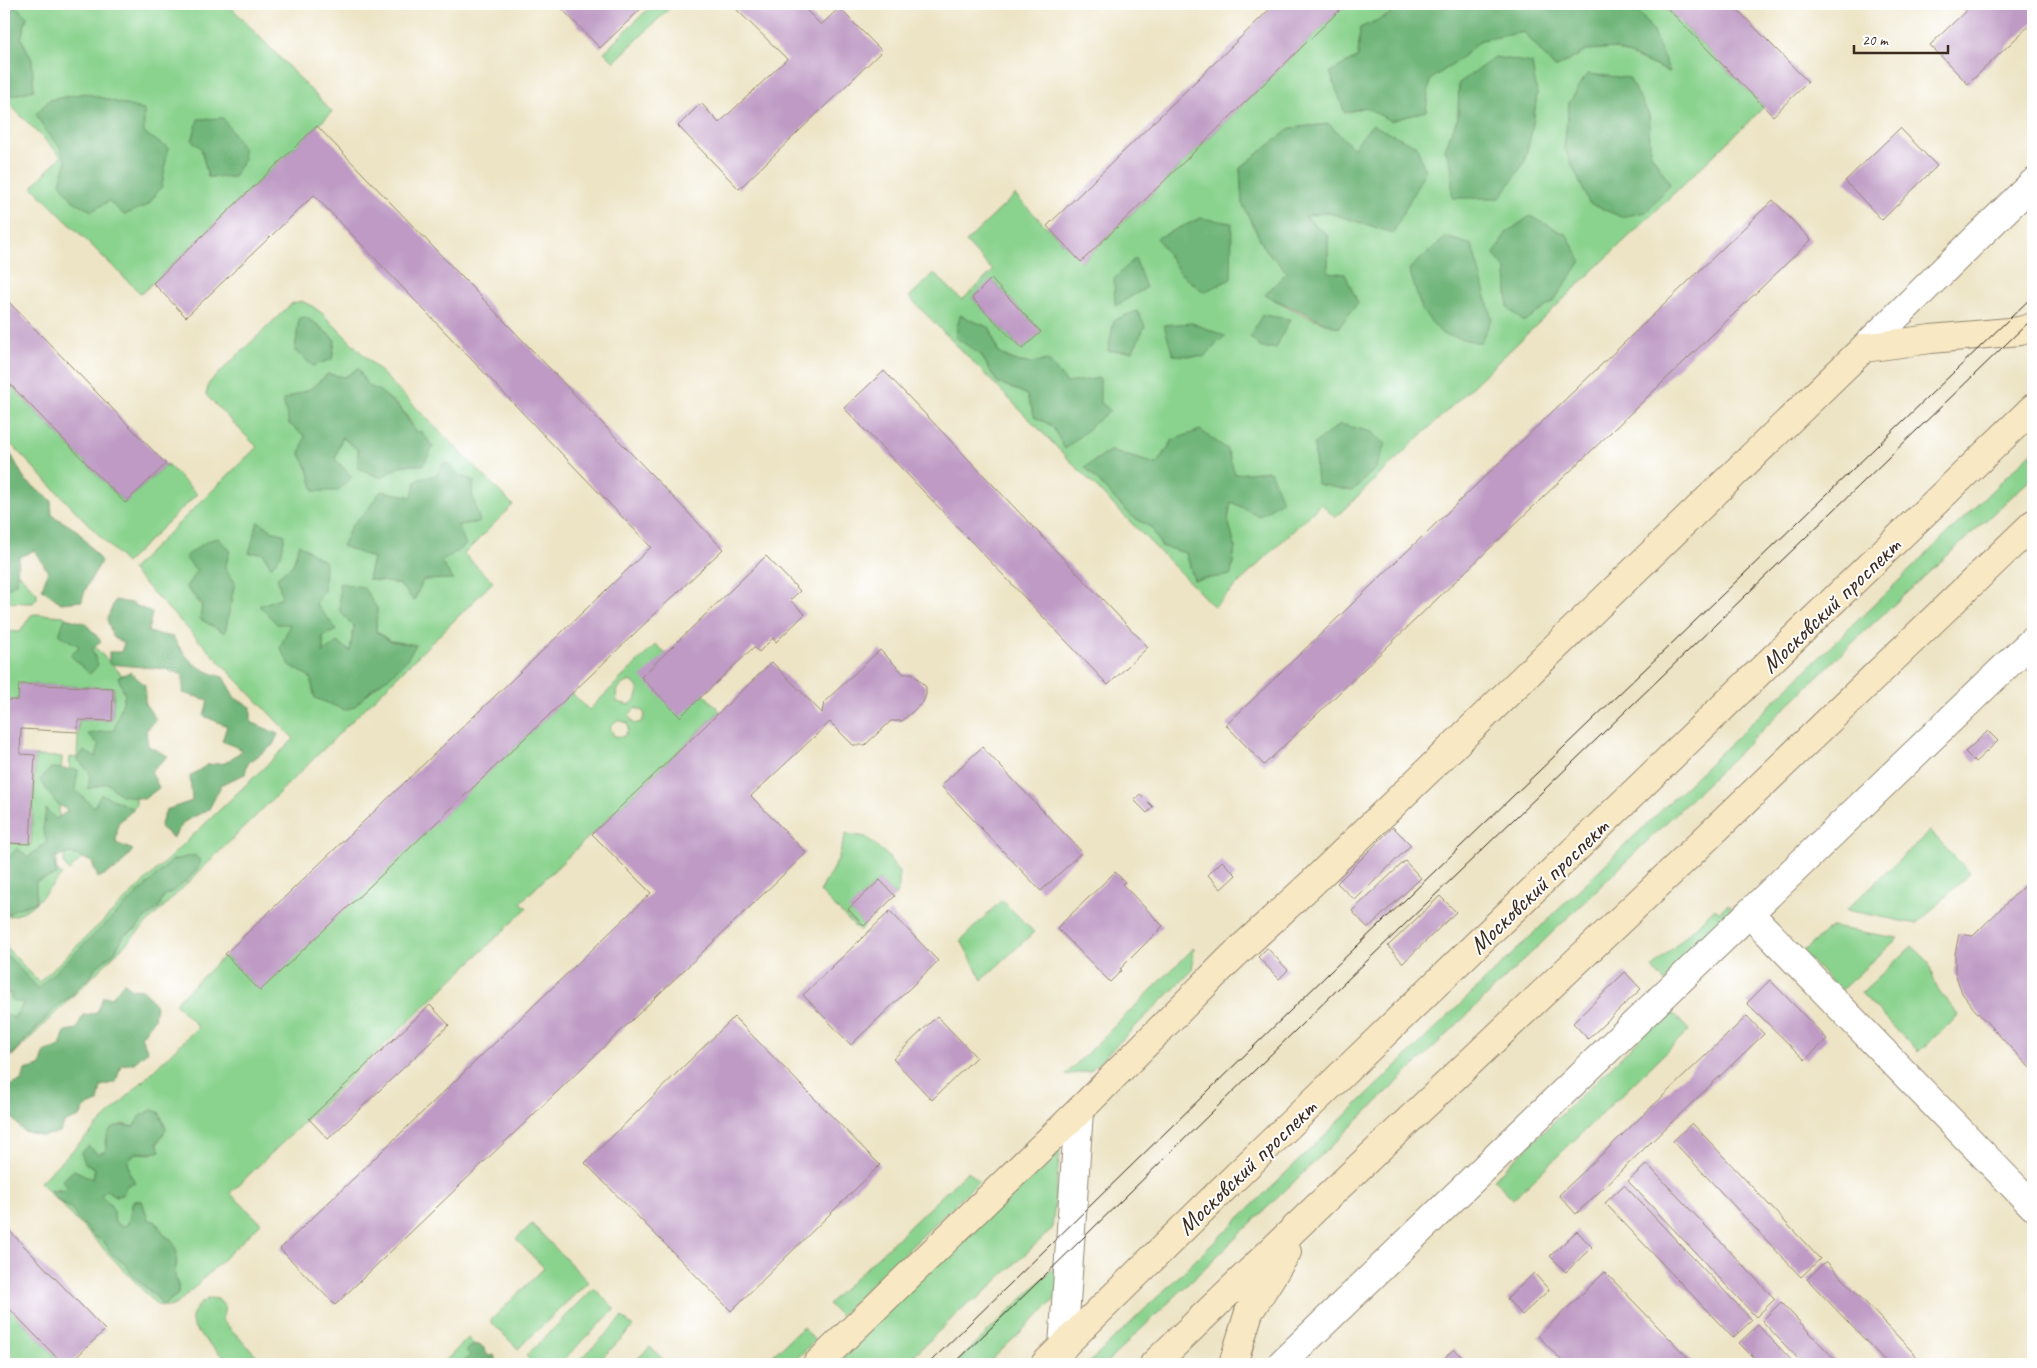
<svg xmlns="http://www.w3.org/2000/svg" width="2037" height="1368" font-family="Caveat,sans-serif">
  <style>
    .green { fill: #8ad38e; stroke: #627e56; fill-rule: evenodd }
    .forest { fill: #6fb579; stroke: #55704c }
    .building { fill: #be9ac4 }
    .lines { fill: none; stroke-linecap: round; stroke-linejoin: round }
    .street-casing { stroke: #948772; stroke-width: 30 }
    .secondary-casing { stroke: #948772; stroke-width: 30 }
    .street { stroke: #fff; stroke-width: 28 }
    .secondary { stroke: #f8e8c3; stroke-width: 28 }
    .tram { stroke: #3b2a1e; stroke-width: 1 }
    .labels { text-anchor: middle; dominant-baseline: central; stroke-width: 4; stroke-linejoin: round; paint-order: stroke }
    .street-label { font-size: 25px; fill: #3b2a1e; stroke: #fff }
  </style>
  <rect width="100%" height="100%" fill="#fff"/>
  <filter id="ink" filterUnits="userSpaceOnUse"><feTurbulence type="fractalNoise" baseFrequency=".02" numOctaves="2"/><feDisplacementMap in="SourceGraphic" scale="10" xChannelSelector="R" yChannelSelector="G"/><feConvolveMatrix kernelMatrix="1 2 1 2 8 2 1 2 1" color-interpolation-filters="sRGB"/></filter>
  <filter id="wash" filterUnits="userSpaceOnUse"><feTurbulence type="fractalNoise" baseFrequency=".0096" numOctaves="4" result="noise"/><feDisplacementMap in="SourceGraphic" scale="20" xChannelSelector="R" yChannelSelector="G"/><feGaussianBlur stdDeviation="1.12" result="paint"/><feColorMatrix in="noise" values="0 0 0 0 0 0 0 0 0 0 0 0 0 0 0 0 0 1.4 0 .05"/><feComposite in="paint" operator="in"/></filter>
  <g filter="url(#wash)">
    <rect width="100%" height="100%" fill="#ede4c5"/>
    <path class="green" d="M 14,4 L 228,4 L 332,112 L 141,294 L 32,187 L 61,156 L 4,99 L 4,70 L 9,73 L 32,60 L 21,38 L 27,17 ZM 201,148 L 234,177 L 208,177 Z
      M 653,4 L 674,4 L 614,62 L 604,52 Z
      M 1346,4 L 1398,4 L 1391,14 L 1360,28 L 1358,57 L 1331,72 L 1345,113 L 1365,107 L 1391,121 L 1430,80 L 1461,58 L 1481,40 L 1525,32 L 1555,68 L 1588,50 L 1614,48 L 1669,72 L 1652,30 L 1633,4 L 1662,4 L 1764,107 L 1335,518 L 1321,504 L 1214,607 L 909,297 L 934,273 L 962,300 L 993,271 L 966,242 L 1015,195 L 1082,262 ZM 1587,74 L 1649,115 L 1650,152 L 1670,184 ZM 1459,83 L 1537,94 L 1532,130 L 1524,163 L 1453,198 L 1452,168 L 1445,149 L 1458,117 ZM 1329,124 L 1407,203 L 1393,232 L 1327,212 L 1305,216 L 1328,236 L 1328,272 L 1338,328 L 1302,314 L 1265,295 L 1287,272 L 1265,249 L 1242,203 L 1240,168 L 1291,128 ZM 1472,245 L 1480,279 L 1480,343 ZM 1506,270 L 1524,322 L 1508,308 ZM 992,280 L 1041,331 L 1022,349 L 972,298 ZM 990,328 L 998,352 C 1017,363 1026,365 1048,360 L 1067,383 L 1109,410 L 1065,449 L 1052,425 L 1035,417 L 1026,394 L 997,382 L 981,355 ZM 1173,440 L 1227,449 L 1235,474 L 1228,520 L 1235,547 L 1231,575 L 1194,580 L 1186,553 L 1161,546 L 1152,528 L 1130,515 L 1085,467 L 1110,451 L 1157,465 Z
      M 301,301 L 312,306 L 323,314 L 513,505 L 464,554 L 493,582 L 4,1064 L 59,1004 L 70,997 L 82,983 L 90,978 L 94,969 L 115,952 L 124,935 L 136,929 L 144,919 L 158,909 L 164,896 L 178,888 L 198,868 L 173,860 L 38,989 L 4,952 L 4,945 L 39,982 L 294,739 L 131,570 L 257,447 L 206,395 L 209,383 L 215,377 L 291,304 ZM 299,318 L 318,325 L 335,340 L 332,359 L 295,351 ZM 328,374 C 362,381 401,396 415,431 C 419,441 420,454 423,465 L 401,465 L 381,478 L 358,450 L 342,437 L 335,459 L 351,476 L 314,491 L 308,469 L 300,454 L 305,436 L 283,400 L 310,389 ZM 448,464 L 460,476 L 474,481 L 472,494 L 479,522 L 458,525 L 441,562 L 452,578 L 423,580 L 414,600 L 399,584 L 368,579 L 373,558 L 369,508 L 381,491 L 413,497 ZM 258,522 L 271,530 L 285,536 L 271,567 L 263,553 ZM 299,545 L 324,591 L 316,604 L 323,636 L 323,654 L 350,651 L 354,626 L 340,612 L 377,608 L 376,631 L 390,641 L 416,645 C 398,673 376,684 354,707 L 315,698 L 310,677 L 290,665 L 290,624 L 259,606 L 283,597 ZM 197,571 L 233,600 L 228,613 L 225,633 L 186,587 Z
      M 4,379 L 125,503 L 167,464 L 197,494 L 126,563 L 4,437 Z
      M 2033,451 L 2033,477 L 1866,630 L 1105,1364 L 1088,1364 Z
      M 4,559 L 37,593 L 37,598 L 33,603 L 4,602 Z
      M 35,614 L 64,616 L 136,689 L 136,805 L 69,871 L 64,864 L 70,757 L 77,758 L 79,720 L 112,720 L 114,688 L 20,684 L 18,700 L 4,700 L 4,631 L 20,632 L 31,615 Z
      M 656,644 L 720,711 L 521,902 L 527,908 L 230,1193 L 261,1223 L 177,1304 L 169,1307 L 157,1305 L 40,1182 L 198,1027 L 175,1003 L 225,955 L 260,990 L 572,693 L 589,710 ZM 631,681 C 643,689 639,698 629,705 L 617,702 L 616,691 L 623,684 ZM 635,708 L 643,711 L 645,715 L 641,722 L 634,724 L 629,716 ZM 617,720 L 628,723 L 628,730 L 623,737 L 614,736 L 610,727 ZM 159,1112 L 166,1129 L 152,1154 L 135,1153 L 128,1161 L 130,1174 L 105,1190 L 101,1195 C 109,1204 116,1207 114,1221 L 122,1227 L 128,1224 L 133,1201 L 142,1201 L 148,1220 L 156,1222 L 165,1236 L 172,1240 L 177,1263 L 175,1269 L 175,1277 L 178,1285 L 178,1294 L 164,1305 L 133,1276 L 126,1265 L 112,1254 L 104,1242 L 94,1236 L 77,1218 L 71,1208 C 63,1205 54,1198 51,1190 L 57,1189 L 63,1191 L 67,1187 L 86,1177 L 93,1179 L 95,1168 L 85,1163 L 88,1146 L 98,1154 L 106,1151 L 105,1139 L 122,1124 L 133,1127 Z
      M 35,756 L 62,757 L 56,866 L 57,871 L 62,875 C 46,891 28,918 4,916 L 4,843 L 31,844 Z
      M 1930,831 L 1970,873 L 1917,924 L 1846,910 Z
      M 846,834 L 866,837 L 888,856 L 899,873 L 899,887 L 895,896 L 879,880 L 849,909 L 864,926 L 859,931 L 820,892 L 838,859 Z
      M 1002,900 L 1034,932 L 982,980 L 961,940 Z
      M 1728,904 L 1737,914 L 1665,982 L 1652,968 L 1715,908 L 1719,912 Z
      M 1831,927 L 1898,938 L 1840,991 L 1802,952 Z
      M 1912,946 L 1928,961 L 1933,978 L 1940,993 L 1959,1015 L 1918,1052 L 1861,993 Z
      M 1194,948 L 1192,971 L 1090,1071 L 1065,1075 Z
      M 4,990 L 24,1003 L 14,1018 L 4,1013 Z
      M 1670,1010 L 1689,1030 L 1513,1199 L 1494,1179 Z
      M 1061,1140 L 1052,1229 L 975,1301 L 970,1301 L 905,1364 L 830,1364 Z
      M 968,1171 L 979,1181 L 840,1316 L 828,1304 Z
      M 532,1224 L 588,1282 L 518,1349 L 490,1321 L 544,1268 L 516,1239 Z
      M 1069,1253 L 1066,1289 L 987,1364 L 955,1364 Z
      M 594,1288 L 615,1309 L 559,1364 L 534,1364 L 526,1356 Z
      M 210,1298 L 218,1299 L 225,1307 L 222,1320 L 265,1364 L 231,1364 C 221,1354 201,1338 194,1327 C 187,1315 200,1302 210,1298 Z
      M 4,1303 L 63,1364 L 12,1364 L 13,1361 L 4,1351 Z
      M 623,1317 L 633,1327 L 596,1364 L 576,1364 Z
      M 803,1327 L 815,1341 L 791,1364 L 764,1364 Z
      M 468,1338 L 493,1364 L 442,1364 Z
      M 650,1347 L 668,1364 L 632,1364 Z"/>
    <path class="forest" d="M 4,4 L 14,4 L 27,17 L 21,38 L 32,60 L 34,90 L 10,96 L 9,73 L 4,70 Z
      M 1398,4 L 1633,4 L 1652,30 L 1670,72 L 1614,48 L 1588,50 L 1555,68 L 1524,32 L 1481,40 L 1461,58 L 1430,80 L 1426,111 L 1391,121 L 1365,107 L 1345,113 L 1330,72 L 1358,57 L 1360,28 L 1391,14 Z
      M 1495,57 L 1532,63 L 1537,94 L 1532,130 L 1524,163 L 1500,198 L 1452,198 L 1452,168 L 1445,149 L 1458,117 L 1459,83 Z
      M 1587,74 L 1629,78 L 1649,115 L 1650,152 L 1670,184 L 1646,212 L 1621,217 L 1589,203 L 1564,147 L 1569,103 Z
      M 85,93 L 144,110 L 144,133 L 168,148 L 162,186 L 148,205 L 124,215 L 109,201 L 92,211 L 73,201 L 60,183 L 66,163 L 60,147 L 45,130 L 36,114 L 49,100 Z
      M 223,118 L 243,148 L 244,159 L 234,177 L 208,177 L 201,148 L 192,141 L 198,119 Z
      M 1329,124 L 1353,148 L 1372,125 L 1417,146 L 1425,171 L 1393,233 L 1327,212 L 1305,216 L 1328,236 L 1328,272 L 1345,274 L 1358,303 L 1338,328 L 1265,295 L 1287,272 L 1265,249 L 1242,203 L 1240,168 L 1291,128 Z
      M 1530,216 L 1567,235 L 1581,261 L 1553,302 L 1524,322 L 1508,308 L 1506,270 L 1494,254 L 1506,233 Z
      M 1201,218 L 1232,223 L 1231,279 L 1204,292 L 1180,273 L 1157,238 Z
      M 1446,237 L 1472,245 L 1492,319 L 1480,343 L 1442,334 L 1422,311 L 1409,269 Z
      M 1135,258 L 1146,288 L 1115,306 L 1114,279 Z
      M 1137,311 L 1145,326 L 1133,351 L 1108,351 L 1114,320 Z
      M 960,315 L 990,328 L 998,352 C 1017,364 1027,365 1048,360 L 1067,383 L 1100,378 L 1100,402 L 1110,410 L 1065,449 L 1052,426 L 1035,417 L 1026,394 L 997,382 L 981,355 L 955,337 Z
      M 1262,315 L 1290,319 L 1276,348 L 1261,348 L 1250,337 Z
      M 305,317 L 318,325 L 335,340 L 332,359 L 313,366 L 295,351 L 299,318 Z
      M 1192,323 L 1225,336 L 1204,357 L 1173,355 L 1164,325 Z
      M 358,368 L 367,385 L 380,391 L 403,412 L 415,431 L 422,432 L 433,447 L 423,465 L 401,465 L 381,478 L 358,468 L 358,450 L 342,437 L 335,459 L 352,477 L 338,491 L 314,491 L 308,469 L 300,454 L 305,436 L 289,424 L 283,400 L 310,389 L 328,374 L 345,377 Z
      M 1340,424 L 1372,432 L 1386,444 L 1376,468 L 1352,491 L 1317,484 L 1314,444 Z
      M 1200,430 L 1227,449 L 1235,474 L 1270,471 L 1282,501 L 1259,516 L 1231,502 L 1228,520 L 1235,547 L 1231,575 L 1194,580 L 1186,553 L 1161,546 L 1152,528 L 1130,515 L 1085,467 L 1110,451 L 1157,464 L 1173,440 Z
      M 4,454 L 12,456 L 25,480 L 51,500 L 52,515 L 78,531 L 101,561 C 94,576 85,585 82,601 L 61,603 L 42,589 L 48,572 L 35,550 L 19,557 L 16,583 L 4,591 Z
      M 443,463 L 448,464 L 460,476 L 474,481 L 472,494 L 480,522 L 458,525 L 466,545 L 441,562 L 453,579 L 423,580 L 414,601 L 399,584 L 368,579 L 373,558 L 342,546 L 352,525 L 369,508 L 381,491 L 412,497 L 416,480 L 437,475 Z
      M 258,521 L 271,530 L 285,535 L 281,555 L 271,567 L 263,553 L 249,553 Z
      M 218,538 L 230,550 L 225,569 L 235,582 L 225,633 L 200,619 L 202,604 L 186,587 L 197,571 L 185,557 L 207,541 Z
      M 299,544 L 325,562 L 324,591 L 316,604 L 337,630 L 323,636 L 323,653 L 337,642 L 350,651 L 354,626 L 340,612 L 339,583 L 363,587 L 377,608 L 376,632 L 390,641 L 416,645 L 405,662 L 389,677 L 373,688 L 354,707 L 345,710 L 315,698 L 310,677 L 290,665 L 280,648 L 290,624 L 277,624 L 259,606 L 282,597 L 277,577 L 293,565 Z
      M 115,600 L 131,603 L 152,613 L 148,632 L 173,637 C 188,661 196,669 223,677 L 235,698 L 251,707 L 251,722 L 278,734 L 273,745 L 247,764 L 245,774 L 222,784 L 209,809 L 184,822 L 173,838 L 160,827 L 166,810 L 192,801 L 190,776 L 207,765 L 225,763 L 243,750 L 222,741 L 227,726 L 204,716 L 208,700 L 183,693 L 183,675 L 165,669 L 109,664 L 109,652 L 121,652 L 124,643 L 113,637 L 107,619 Z
      M 65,618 L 85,623 L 101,641 L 92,649 L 98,665 L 90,674 L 71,656 L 79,646 L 59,635 Z
      M 130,672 L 145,685 L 145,704 L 156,719 L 146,731 L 148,746 L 168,756 L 151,771 L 159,788 L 144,799 L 121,795 L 107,783 L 88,789 L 90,773 L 78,760 L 83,751 L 96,757 L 99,745 L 88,734 L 114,730 L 125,695 L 118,677 Z
      M 51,768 L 78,770 L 75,790 L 94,807 L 101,794 L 134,809 L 118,823 L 116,843 L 133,850 L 118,868 L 98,878 L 92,862 L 71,853 L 53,858 L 57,875 L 36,881 L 36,902 L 14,910 L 4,918 L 4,861 L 5,862 L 17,848 L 28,857 L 47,842 L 43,830 L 46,809 L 56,819 L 68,811 L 55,802 L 40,780 Z
      M 195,855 L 200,860 L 198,868 L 189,878 L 178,888 L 164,896 L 158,909 L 144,919 L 136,929 L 124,935 L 115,952 L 94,969 L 90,978 L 82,983 L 70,997 L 59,1004 L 4,1063 L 4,1013 L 14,1018 L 24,1003 L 12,1001 L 10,993 L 4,990 L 4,952 L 38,988 L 173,860 Z
      M 124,982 L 131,989 L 144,990 L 156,1006 L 154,1019 L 141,1037 L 148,1051 L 134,1063 L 121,1065 L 116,1082 L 101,1086 L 98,1102 L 85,1107 L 80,1117 L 65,1122 L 60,1132 L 43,1136 L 23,1131 L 10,1115 L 6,1098 L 11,1085 L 22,1081 L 25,1070 L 40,1066 L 45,1051 L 60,1047 L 65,1031 L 77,1029 L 83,1015 L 97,1013 L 103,997 L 112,997 Z
      M 152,1110 L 159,1112 L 166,1129 L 157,1143 L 160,1151 C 151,1155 144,1152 135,1153 L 128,1161 L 130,1174 L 135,1182 L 126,1186 L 123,1195 L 115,1196 L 106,1190 L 101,1195 C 109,1205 116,1207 114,1221 L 122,1227 L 128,1224 L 133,1201 L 142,1201 L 148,1219 L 156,1222 L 165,1236 L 172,1240 L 177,1251 L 175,1277 L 178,1285 L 178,1294 L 163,1306 L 156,1296 L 133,1276 L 126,1265 L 112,1254 L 104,1242 L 94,1236 L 77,1218 L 71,1208 C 63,1205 54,1198 50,1190 L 63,1191 L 67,1187 L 63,1180 L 74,1170 L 93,1179 L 95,1168 L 85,1163 L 81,1153 L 88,1146 L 98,1154 L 106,1151 C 104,1130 112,1122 133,1127 L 141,1115 Z
      M 477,1344 L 484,1348 L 488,1356 L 494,1355 L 497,1363 L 500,1364 L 462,1364 L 470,1355 L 467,1352 L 468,1348 Z"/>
    <g id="blocks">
      <path class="building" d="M 557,4 L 646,4 L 600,48 Z
        M 731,4 L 800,4 L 821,25 L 839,8 L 882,51 L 739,189 L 678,126 L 701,103 L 719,123 L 787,59 Z
        M 1275,4 L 1346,4 L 1081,262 L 1047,226 Z
        M 1663,4 L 1732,4 L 1808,82 L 1773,116 Z
        M 1973,4 L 2033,4 L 2033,22 L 1968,84 L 1930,45 Z
        M 317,126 L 723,549 L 260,991 L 225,954 L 651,547 L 314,195 L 186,317 L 153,283 Z
        M 1900,128 L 1937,166 L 1882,220 L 1845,181 Z
        M 1773,200 L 1811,240 L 1264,765 L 1226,725 Z
        M 991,279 L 1041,332 L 1022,349 L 972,298 Z
        M 4,297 L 166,464 L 125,503 L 4,378 Z
        M 884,371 L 1148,647 L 1108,685 L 844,408 Z
        M 766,556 L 800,591 L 790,600 L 805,614 L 776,642 L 773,638 L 759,652 L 754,647 L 680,717 L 641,677 Z
        M 880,650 L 904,674 L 912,673 L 926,687 L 926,695 L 923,702 L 902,721 L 891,721 L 865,745 L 853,745 L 830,722 L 751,796 L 806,853 L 335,1305 L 280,1249 L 651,893 L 592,834 L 772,662 L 822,713 L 824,702 Z
        M 19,684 L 113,688 L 112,721 L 78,720 L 78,732 L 21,729 L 20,754 L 35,755 L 30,844 L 4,843 L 4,700 L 18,700 Z
        M 1988,731 L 1998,741 L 1975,762 L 1965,752 Z
        M 982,747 L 1082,852 L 1041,891 L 941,786 Z
        M 1140,794 L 1153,807 L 1147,813 L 1134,800 Z
        M 1393,827 L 1411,845 L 1355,900 L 1337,883 Z
        M 1222,861 L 1236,875 L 1221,889 L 1208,875 Z
        M 1405,861 L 1421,878 L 1368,928 L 1352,911 Z
        M 1115,872 L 1125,882 L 1122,884 L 1163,926 L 1120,969 L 1122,970 L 1110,982 L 1057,928 Z
        M 2033,877 L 2033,1071 L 1974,1009 L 1962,993 L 1955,973 L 1955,954 L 1959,934 L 1973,936 Z
        M 880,880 L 895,896 L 864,926 L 848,909 Z
        M 1440,896 L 1456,912 L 1403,963 L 1388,946 Z
        M 890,911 L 938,961 L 851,1045 L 803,995 Z
        M 1267,948 L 1288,970 L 1279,979 L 1258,957 Z
        M 1625,972 L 1641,989 L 1588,1039 L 1573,1023 Z
        M 1770,980 L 1827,1039 L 1805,1060 L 1747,1003 Z
        M 430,1005 L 449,1025 L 328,1139 L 309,1119 Z
        M 937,1016 L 976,1057 L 932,1100 L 893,1059 Z
        M 1747,1016 L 1764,1034 L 1576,1214 L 1559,1195 Z
        M 734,1017 L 880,1165 L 731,1311 L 585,1163 Z
        M 1692,1123 L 1820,1259 L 1801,1277 L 1673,1141 Z
        M 1647,1164 L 1775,1299 L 1756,1317 L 1628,1181 Z
        M 1624,1185 L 1752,1320 L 1733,1338 L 1605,1203 Z
        M 4,1225 L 105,1330 L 69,1364 L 63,1364 L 4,1303 Z
        M 1577,1231 L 1592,1247 L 1566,1272 L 1550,1256 Z
        M 1826,1261 L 1924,1364 L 1888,1364 L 1807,1279 Z
        M 1605,1272 L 1694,1364 L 1565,1364 L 1538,1336 Z
        M 1534,1273 L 1549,1290 L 1522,1315 L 1507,1299 Z
        M 1781,1302 L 1839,1364 L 1803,1364 L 1762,1321 Z
        M 1758,1325 L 1795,1364 L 1760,1364 L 1739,1343 Z
        M 1454,1349 L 1469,1364 L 1438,1364 Z"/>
    </g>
  </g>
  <g filter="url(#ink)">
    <use href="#blocks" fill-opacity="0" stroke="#948772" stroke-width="1"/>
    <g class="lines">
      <g class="street-casing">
        <path id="street" d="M 1864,348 L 2033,183
          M 1749,913 L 2033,1206
          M 1063,1347 L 1079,1111
          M 1281,1364 L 2033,640"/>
      </g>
      <g class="secondary-casing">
        <path id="secondary" d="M 817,1364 L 1079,1111 L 1231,958 L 1312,883 L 1864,348 L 1931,339 L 2020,331 L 2033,327
          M 1045,1364 L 1222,1190 L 2033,408
          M 1154,1364 L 1315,1209 L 1690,854 L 2033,524
          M 1233,1364 L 1249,1312 L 1287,1252"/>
      </g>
      <use href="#street" class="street"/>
      <use href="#secondary" class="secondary"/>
      <path class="tram" d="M 928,1364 L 1330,972 L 2033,296
        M 954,1364 L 1342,985 L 2033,318"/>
    </g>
  </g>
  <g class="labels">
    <g class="street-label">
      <text transform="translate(1831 605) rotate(-44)">Московский проспект</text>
      <text transform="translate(1539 886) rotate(-44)">Московский проспект</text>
      <text transform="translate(1247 1167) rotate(-44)">Московский проспект</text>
    </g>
  </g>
  <rect width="2037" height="1368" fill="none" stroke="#fff" stroke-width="20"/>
  <path d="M1854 45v8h94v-8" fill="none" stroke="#3b2a1e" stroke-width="2.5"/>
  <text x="1862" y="45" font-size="15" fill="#3b2a1e" stroke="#ffffff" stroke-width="4" paint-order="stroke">20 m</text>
</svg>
